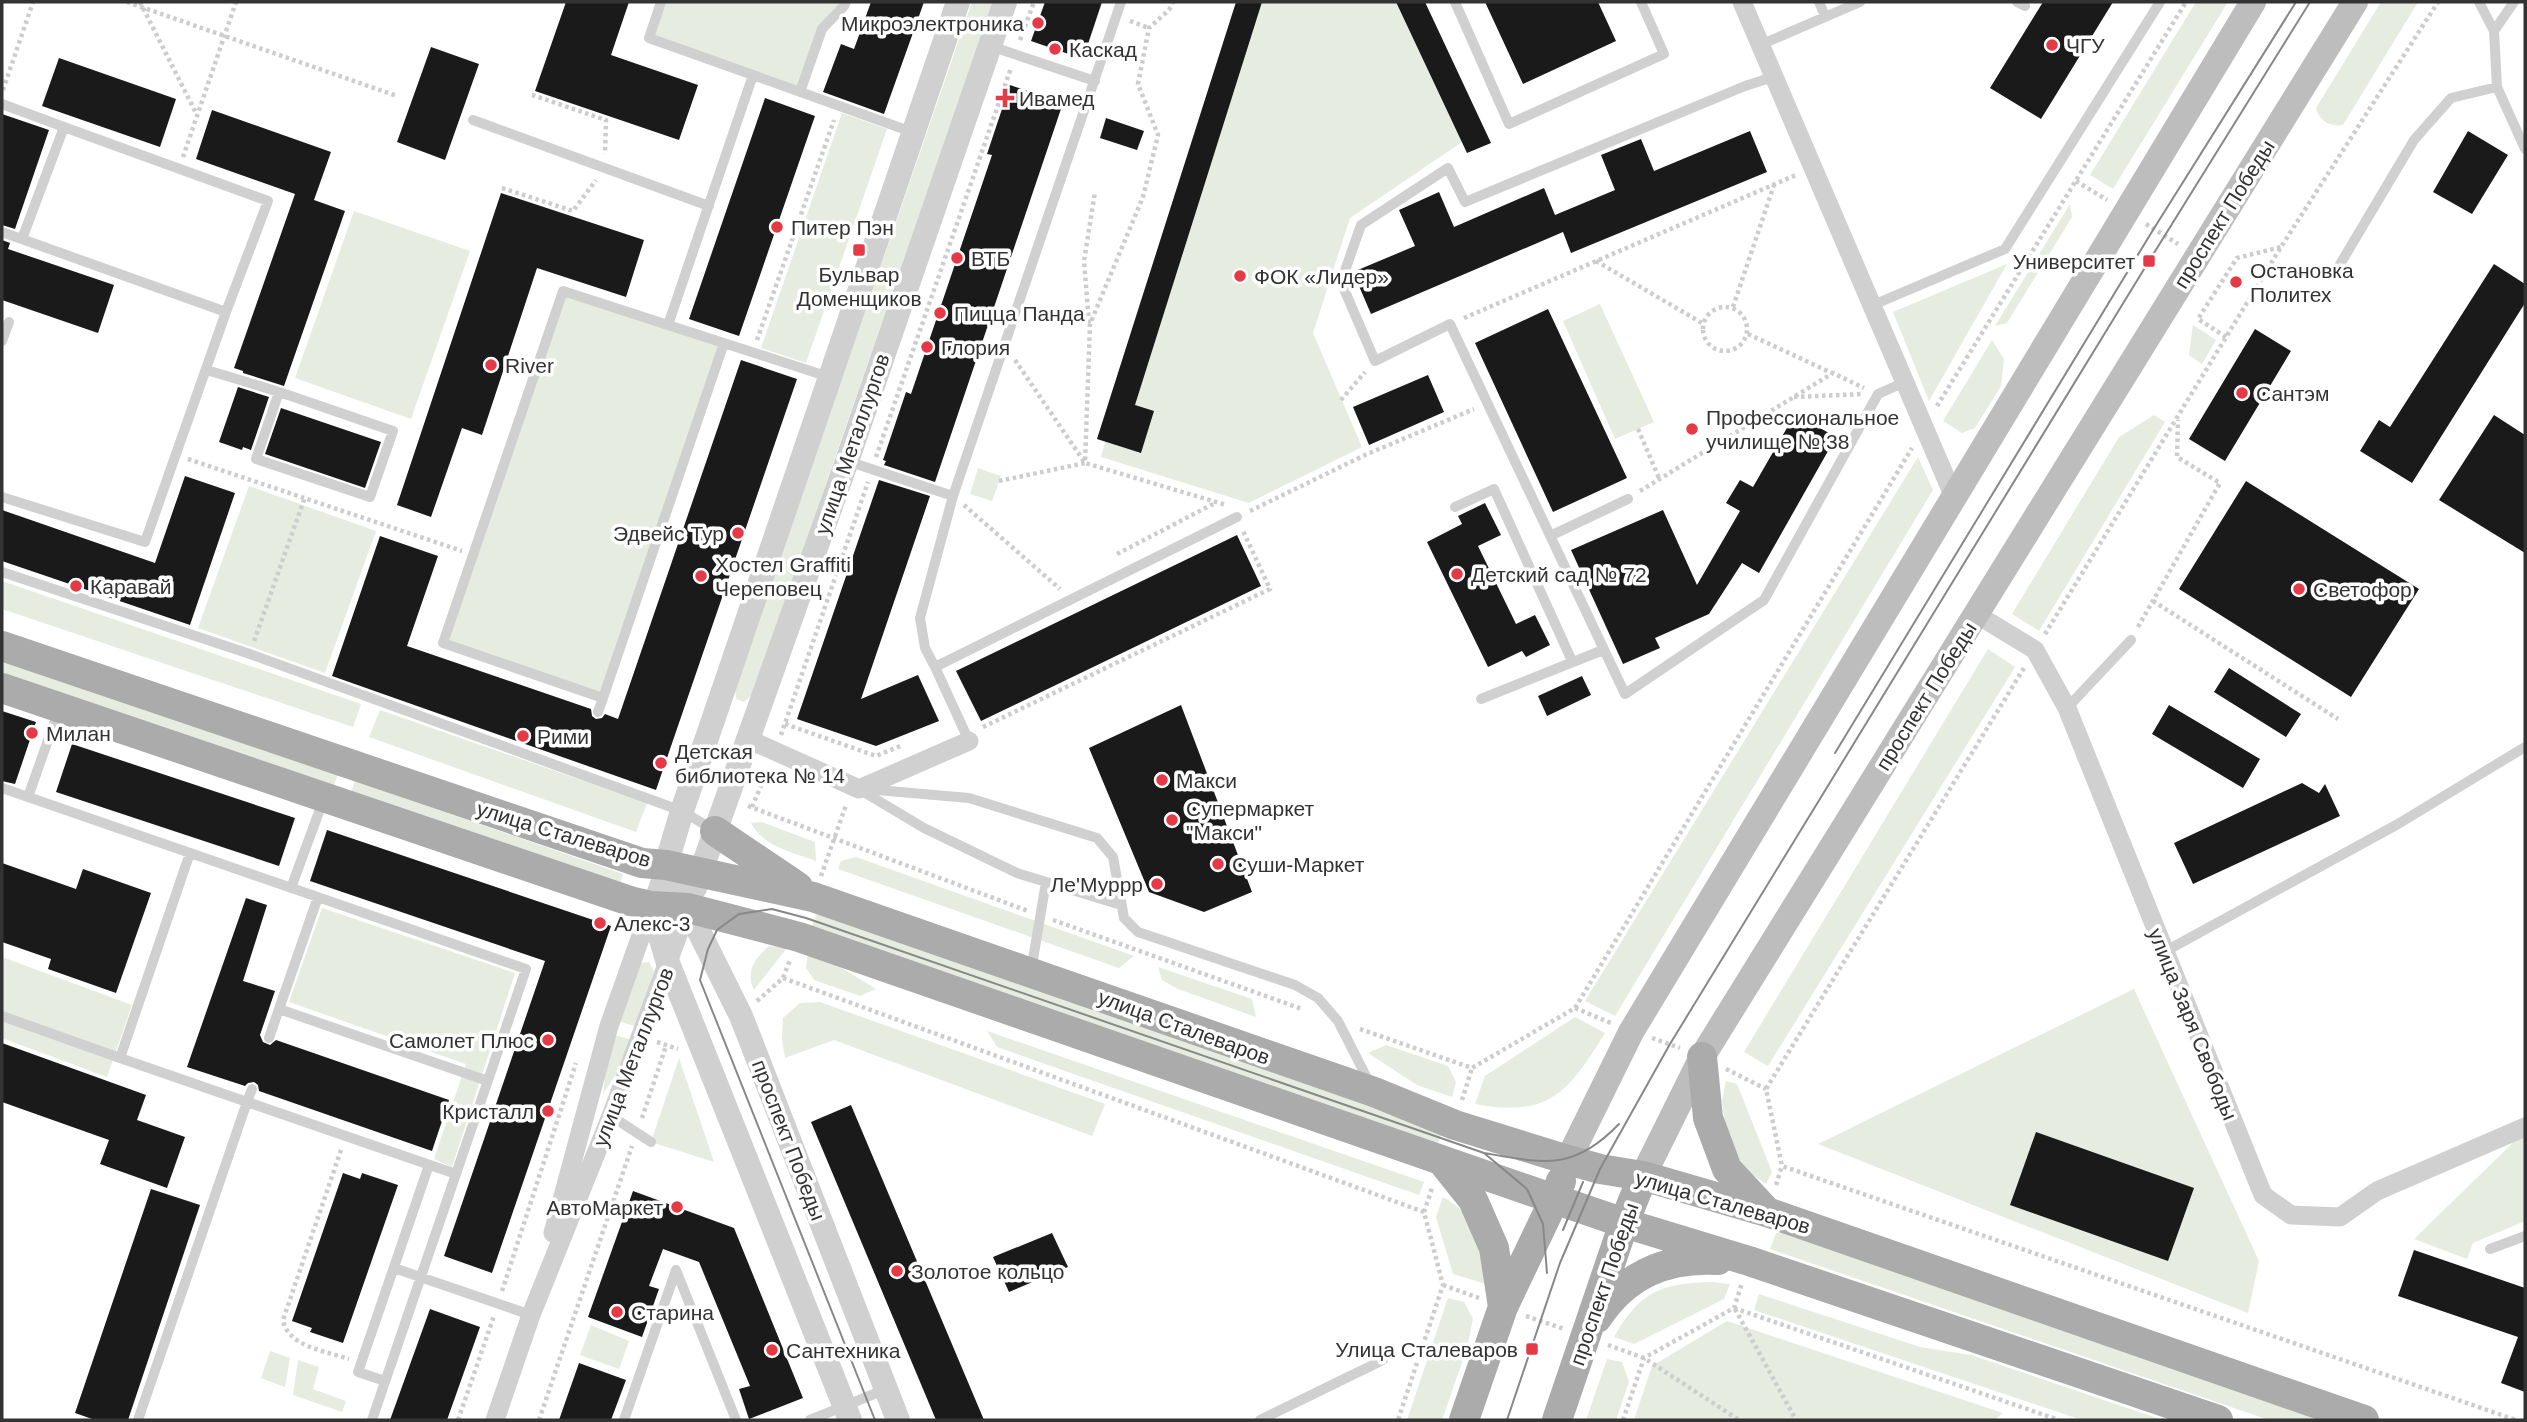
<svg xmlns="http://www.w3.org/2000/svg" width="2527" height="1422" font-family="Arial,sans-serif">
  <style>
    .green { fill: #e6ecdf }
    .building { fill: #1a1a1a }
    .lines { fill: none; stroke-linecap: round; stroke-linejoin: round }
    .path { stroke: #cdcdcd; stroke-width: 4.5; stroke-dasharray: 3.5 3.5; stroke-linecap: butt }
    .service { stroke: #d0d0d0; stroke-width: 10 }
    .minor { stroke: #d0d0d0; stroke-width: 19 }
    .tertiary { stroke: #d0d0d0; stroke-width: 24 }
    .secondary { stroke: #bdbdbd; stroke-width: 26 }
    .primary { stroke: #ababab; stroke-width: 30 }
    .tram { stroke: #888; stroke-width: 2 }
    .poi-dot { fill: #e63946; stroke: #fff; stroke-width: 2.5 }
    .labels { text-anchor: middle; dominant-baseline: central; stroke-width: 7; stroke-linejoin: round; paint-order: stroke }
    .poi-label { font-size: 21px; fill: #333; stroke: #fff; text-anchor: start }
    .street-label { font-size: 21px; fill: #333; stroke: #fff }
  </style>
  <rect width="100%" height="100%" fill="#fff"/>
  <path class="green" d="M 666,2 L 842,2 L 818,29 L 798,88 L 654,36 Z
    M 972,2 L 993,2 L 753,694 L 744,702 L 736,699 L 735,688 Z
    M 1236,2 L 1396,2 L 1462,142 L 1350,218 L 1313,333 L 1362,447 L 1249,503 L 1101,457 L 1105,442 L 1097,439 Z
    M 2196,2 L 2228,2 L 2113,189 L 2090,175 Z
    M 2381,2 L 2418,2 L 2343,125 C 2330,127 2319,121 2316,108 Z
    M 842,113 L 887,129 L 806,363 L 761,348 Z
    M 2070,204 L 2072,217 L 2007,323 L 1995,326 Z
    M 354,211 L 470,251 L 411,419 L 295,378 Z
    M 2007,264 L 1929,401 L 1893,312 Z
    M 563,291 L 724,343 L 603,698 L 443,644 Z
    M 1600,304 L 1654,422 L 1615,439 L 1563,321 Z
    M 2193,325 L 2216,340 L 2202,364 L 2189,355 Z
    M 1992,340 L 2004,359 L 2001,386 L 1975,428 L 1962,433 L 1943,421 Z
    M 2154,415 L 2165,422 L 2039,631 L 2012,614 L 2119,437 Z
    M 1918,457 L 1933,490 L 1615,1016 L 1585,1001 Z
    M 978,468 L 1001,476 L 992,501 L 970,494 Z
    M 249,486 L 376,531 L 325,673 L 198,628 Z
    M 2,581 L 361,704 L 353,727 L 2,609 Z
    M 1988,649 L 2015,667 L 1768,1066 L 1744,1052 Z
    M 2,661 L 338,775 L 332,789 L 2,680 Z
    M 380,710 L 647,803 L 636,832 L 369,737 Z
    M 355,781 L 623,874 L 618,890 L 350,795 Z
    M 762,822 L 815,842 L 816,861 C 792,852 764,847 751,823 Z
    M 856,857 L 1134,956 L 1119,968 L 838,869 L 841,861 Z
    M 322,908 L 515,973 L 452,1167 L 434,1159 L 466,1064 L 289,1002 Z
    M 817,914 L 1443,1131 L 1437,1145 L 811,928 Z
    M 769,946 L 787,948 L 754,990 C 745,972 755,958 769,946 Z
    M 808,953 L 827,959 L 876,989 L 860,996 L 814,980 L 806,968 Z
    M 2,957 L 132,1005 L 107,1077 L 2,1038 Z
    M 649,962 L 654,972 L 637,1027 L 618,1021 L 640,963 Z
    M 1158,967 L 1252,999 L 1256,1017 L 1178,989 L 1162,980 Z
    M 2134,989 L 2259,1261 L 2248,1313 L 1818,1144 Z
    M 820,1002 L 1105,1104 L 1092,1136 L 834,1040 L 785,1058 L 782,1039 L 783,1018 L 800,1003 Z
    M 1575,1017 L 1605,1033 C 1568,1092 1550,1118 1475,1104 L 1485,1076 Z
    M 987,1031 L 1424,1182 L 1419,1195 L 997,1047 Z
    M 615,1035 L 632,1040 L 619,1070 L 603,1094 L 606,1067 Z
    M 1386,1045 L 1448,1066 L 1456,1082 L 1452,1097 L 1417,1085 L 1368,1053 Z
    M 679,1058 L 714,1162 L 651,1142 Z
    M 1726,1081 L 1737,1084 L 1772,1172 L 1766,1184 L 1743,1168 L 1725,1123 L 1722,1101 Z
    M 2525,1131 L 2525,1221 L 2473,1243 L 2467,1259 L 2414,1239 Z
    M 1443,1197 C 1481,1219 1478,1243 1486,1284 L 1453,1274 L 1436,1217 Z
    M 1777,1231 L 2325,1420 L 2269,1420 L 1770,1249 Z
    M 1713,1282 L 1730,1284 L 1724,1299 L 1634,1344 L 1614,1337 C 1640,1291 1662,1283 1713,1282 Z
    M 1759,1294 L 1920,1347 L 1971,1355 L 2163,1420 L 2082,1420 L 1754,1310 Z
    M 1448,1298 L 1464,1302 L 1473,1319 L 1467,1348 L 1442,1420 L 1407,1420 Z
    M 1727,1321 L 2003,1413 L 1994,1420 L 1634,1420 L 1652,1366 Z
    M 591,1325 L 629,1341 L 619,1369 L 580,1355 Z
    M 270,1351 L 290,1358 L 285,1387 L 261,1378 Z
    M 1607,1359 L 1622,1362 L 1629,1382 L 1616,1420 L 1586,1420 Z
    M 298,1360 L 319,1367 L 313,1389 L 346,1401 L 342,1412 L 293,1395 Z"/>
  <path class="building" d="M 566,2 L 629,2 L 611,55 L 698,85 L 679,140 L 535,91 Z
    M 871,2 L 924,2 L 884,114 L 823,92 L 841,44 L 854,49 Z
    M 1045,2 L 1102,2 L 1083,59 L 1031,41 Z
    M 1236,2 L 1262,2 L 1135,405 L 1154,411 L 1141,453 L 1097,439 Z
    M 1396,2 L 1425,2 L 1491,143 L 1467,153 Z
    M 1485,2 L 1598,2 L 1616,41 L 1523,84 Z
    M 2043,2 L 2113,2 L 2041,119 L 1990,88 Z
    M 431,47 L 479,64 L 445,160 L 397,142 Z
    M 59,58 L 176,99 L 160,147 L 42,106 Z
    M 1010,85 L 1063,103 L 935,482 L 884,465 L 886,461 L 883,460 L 906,392 L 911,394 L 992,155 L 987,154 Z
    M 765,98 L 815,116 L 739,336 L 689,319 Z
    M 212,110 L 331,152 L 314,200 L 345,211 L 284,386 L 243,373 L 243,371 L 234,368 L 295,194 L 196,159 Z
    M 2,114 L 49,130 L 15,229 L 2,225 Z
    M 1106,118 L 1144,131 L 1137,150 L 1100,138 Z
    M 1750,131 L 1767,172 L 1571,253 L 1563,232 L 1371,314 L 1353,272 L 1415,246 L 1399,210 L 1439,192 L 1454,227 L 1544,188 L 1555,215 L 1615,190 L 1601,155 L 1641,139 L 1654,171 Z
    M 2468,131 L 2508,155 L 2472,214 L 2433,192 Z
    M 501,193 L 644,240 L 626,297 L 537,268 L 482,435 L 462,428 L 431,517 L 397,505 Z
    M 2,240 L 10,243 L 8,249 L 114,285 L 98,333 L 2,300 Z
    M 2494,264 L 2525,284 L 2525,303 L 2412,483 L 2360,451 L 2379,420 L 2390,427 Z
    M 1548,309 L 1627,478 L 1553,512 L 1475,343 Z
    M 2255,329 L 2291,351 L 2225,461 L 2189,439 Z
    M 741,360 L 797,379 L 656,790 L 332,676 L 380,536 L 438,556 L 407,646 L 591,709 L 592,716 L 596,719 L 602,718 L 605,714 L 618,719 Z
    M 1428,375 L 1444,412 L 1369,445 L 1353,407 Z
    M 238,387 L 269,397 L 251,450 L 243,447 L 242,450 L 219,442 Z
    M 281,408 L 381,442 L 365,488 L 265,454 Z
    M 1795,414 L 1836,437 L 1759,573 L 1742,563 L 1709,614 L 1655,638 L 1660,648 L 1623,664 L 1571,550 L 1663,510 L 1697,585 L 1740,511 L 1726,503 L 1740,480 L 1753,487 Z
    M 2494,415 L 2525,435 L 2525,553 L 2439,500 Z
    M 185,476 L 235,493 L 190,625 L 2,561 L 2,510 L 155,563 Z
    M 879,480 L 930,496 L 861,699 L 918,675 L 939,721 L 876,746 L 797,719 Z
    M 2246,481 L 2419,589 L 2351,697 L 2179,589 Z
    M 1485,503 L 1501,535 L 1478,546 L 1516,624 L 1535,615 L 1550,645 L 1526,657 L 1522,651 L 1488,667 L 1427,542 L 1462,524 L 1458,516 Z
    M 1237,535 L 1261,586 L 981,721 L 956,671 Z
    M 2229,668 L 2301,714 L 2286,737 L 2214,692 Z
    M 1582,676 L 1591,695 L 1547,716 L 1538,696 Z
    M 1181,705 L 1252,892 L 1204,912 L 1149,892 L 1089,748 Z
    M 2169,705 L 2260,759 L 2243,788 L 2152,734 Z
    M 2,711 L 36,722 L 15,784 L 2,781 Z
    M 72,744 L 295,818 L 279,866 L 56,792 Z
    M 2302,783 L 2319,793 L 2325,784 L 2340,816 L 2193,884 L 2174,843 Z
    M 327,830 L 611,926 L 492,1273 L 444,1256 L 545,961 L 310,881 Z
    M 2,863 L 76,889 L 83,869 L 151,893 L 116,993 L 48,969 L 51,959 L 2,942 Z
    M 246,898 L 267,905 L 243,981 L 275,991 L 260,1035 L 263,1042 L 270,1045 L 276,1040 L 449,1100 L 432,1151 L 259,1091 L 258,1085 L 254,1082 L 248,1083 L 245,1086 L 187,1067 Z
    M 2,1043 L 146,1095 L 137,1120 L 185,1137 L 167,1188 L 100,1164 L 109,1140 L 2,1102 Z
    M 851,1105 L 984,1420 L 936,1420 L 811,1122 Z
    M 2036,1132 L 2194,1188 L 2168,1261 L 2010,1205 Z
    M 343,1173 L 360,1179 L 362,1173 L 398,1185 L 343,1343 L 310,1332 L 312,1328 L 292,1321 Z
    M 151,1189 L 200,1205 L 128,1420 L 95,1420 L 75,1413 Z
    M 633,1191 L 734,1228 L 803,1398 L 749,1419 L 739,1389 L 750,1386 L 699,1262 L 663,1249 L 649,1286 L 659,1289 L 642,1337 L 588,1317 Z
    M 1052,1233 L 1068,1267 L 1009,1292 L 993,1257 Z
    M 2414,1250 L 2525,1288 L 2525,1392 L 2501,1383 L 2518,1337 L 2398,1296 Z
    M 430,1309 L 480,1327 L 447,1420 L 390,1420 Z
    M 579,1363 L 626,1380 L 611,1420 L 559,1420 Z"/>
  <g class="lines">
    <path class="path" d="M 127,2 L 397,96
      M 140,2 L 196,113
      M 1130,21 L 1149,28
      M 1020,40 L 1034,2
      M 3,90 L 33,2
      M 532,95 L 606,120 L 605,154
      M 183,157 L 236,2
      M 2076,181 L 2107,200
      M 502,188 L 573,211 L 596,180
      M 2146,224 L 2178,244
      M 1596,261 L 1702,323
      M 1733,307 L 1774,185
      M1703 329a22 22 0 1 1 44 0a22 22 0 1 1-44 0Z
      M 1464,318 L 1796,175
      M 1089,323 L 1084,261 L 1095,192
      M 1748,334 L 1832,373
      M 2226,337 L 2198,319 L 2237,258 L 2281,247
      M 757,340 L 834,120
      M 1015,360 L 1085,463 L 1226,505
      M 1794,397 L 1862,394
      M 1341,400 L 1365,372
      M 1937,406 L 2186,2
      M 1638,429 L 1659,478
      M 876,457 L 1011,68
      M 188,459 L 462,551
      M 999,481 L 1085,463 L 1090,324 L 1143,197 L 1158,135 L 1138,84 L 1149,28 L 1169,10 L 1173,2
      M 1640,491 L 1833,373 L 1864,388
      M 964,505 L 1060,589
      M 1250,511 L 1365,455 L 1474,409
      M 1117,554 L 1215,503
      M 2153,601 L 2338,719
      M 2138,627 L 2220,483 L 2177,457 L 2178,420
      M 2045,634 L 2281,247 L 2438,2
      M 254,641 L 305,497
      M 2024,668 L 1766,1089 L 1782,1166 L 2516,1420
      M 785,724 L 876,756 L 903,745
      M 983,727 L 1270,589 L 1243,531
      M 781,735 L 868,482
      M 748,806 L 1028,911
      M 752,807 L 768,769
      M 821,876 L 846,805
      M 1053,920 L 1302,1009
      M 783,978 L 1424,1212 L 1443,1285 L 1398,1420
      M 757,1001 L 783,978 L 790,960
      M 1575,1008 L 1611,1023
      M 1360,1029 L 1472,1068 L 1575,1008 L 1912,448
      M 1652,1038 L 1680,1048
      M 657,1042 L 678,1049
      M 1726,1069 L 1766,1089
      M 1462,1100 L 1472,1068
      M 642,1118 L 666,1046
      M 341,1150 L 283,1320 C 288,1347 326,1351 349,1359
      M 1776,1185 L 1782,1166
      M 1424,1212 L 1432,1188
      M 1443,1285 L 1479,1298
      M 502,1291 L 576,1063
      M 1734,1308 L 2059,1420
      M 1735,1309 L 1796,1420
      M 1526,1316 L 1564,1329
      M 1608,1345 L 1644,1358 L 1739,1420
      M 458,1420 L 494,1316
      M 539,1420 L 632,1146
      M 1623,1420 L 1644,1358 L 1734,1308 L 1742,1283"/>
    <path class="service" d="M 661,2 L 649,38 L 753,75
      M 1121,2 L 953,496 L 920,618 L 925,648 L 935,667 L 1237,517
      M 1455,2 L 1509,124 L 1664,54 L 1641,2
      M 1819,2 L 1825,16
      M 2017,2 L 2025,6
      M 2479,2 L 2494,31 L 2514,2
      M 2494,31 L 2497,87 L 2525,149
      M 1760,45 L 1860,2
      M 990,46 L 1095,81
      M 1773,77 L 1745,86 L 1465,202 L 1448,168 L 1361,225 L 1341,282 L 1375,361 L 1450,324 L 1625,694 L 1764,600 L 1878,394 L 1905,382
      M 800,92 L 822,29 L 844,6 L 846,2
      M 2,104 L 64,127
      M 473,120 L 709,206
      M 2,232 L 226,312 L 145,542 L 2,497
      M 22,239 L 64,127 L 268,201 L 226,312
      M 2339,266 L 2414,140 L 2451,98 L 2497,87
      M 1873,305 L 2005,249 L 2160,2
      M 668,325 L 563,291 L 443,643 L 603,698 L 724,343
      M 2,341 L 9,322
      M 206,370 C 235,378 263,387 291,396 L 393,431 L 370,497 L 256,459 L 279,392
      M 829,377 L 668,325 L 753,75 L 912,132
      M 847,461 L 953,496
      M 1455,507 L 1494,489 L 1572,661
      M 1550,536 L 1628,499
      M 2,572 L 247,653 L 682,811 L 712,829
      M 935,667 L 969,741
      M 1481,699 L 1603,650
      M 2067,708 L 2131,640
      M 598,712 L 603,698
      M 2,788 L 526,969 L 372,1420
      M 866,789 L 969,798 L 1097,838 L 1113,857 L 1124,918 L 1138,932 L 1295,985 L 1318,998 L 1338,1021 L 1369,1082
      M 862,791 L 924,828 L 1017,873 L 1121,905
      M 28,797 L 58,712
      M 190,853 L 120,1058 L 247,1102 L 252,1089
      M 291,888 L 323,801
      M 318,897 L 279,1009 L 488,1081
      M 2164,952 L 2398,824 L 2525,747
      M 1031,971 L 1046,882
      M 2,1016 L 120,1058
      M 269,1038 L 279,1009
      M 611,1116 L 651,1142
      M 2490,1249 L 2525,1236
      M 394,1268 L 531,1315
      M 676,1270 L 736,1420
      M 385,1381 L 358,1372 L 429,1165
      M 138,1420 L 247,1102 L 456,1174
      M 624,1420 L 676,1270
      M 810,1420 L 884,1390
      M 1260,1420 L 1383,1360"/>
    <path class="minor" d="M 1742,2 L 1954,497
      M 1976,614 L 2035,650 L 2067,708 L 2263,1195 L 2291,1215 L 2340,1217 L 2377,1191 L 2525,1127
      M 748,739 L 859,789 L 969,741
      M 553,1233 L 609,1026 L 666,865
      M 495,1420 L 531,1315 L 611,1116 L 688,908"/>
    <path class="tertiary" d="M 695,888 L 847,461 L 1005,2
      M 651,906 L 668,963 L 850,1420
      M 898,1420 L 741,1016 L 666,865 L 682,811 L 958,2"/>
    <path class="secondary" d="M 1568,1160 L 1631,1032 L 2253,2
      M 1643,1176 L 1702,1057 L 2355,2"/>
    <path class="primary" d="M 2,646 L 642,863 L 666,865 L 813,897 L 1374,1092 L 1455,1125 L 1568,1160 L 1600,1169 L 1643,1176 L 1767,1212 L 2364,1420
      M 2,688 L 630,901 L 651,906 L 688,908 L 799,937 L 1441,1160 L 1624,1223 L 1749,1261 L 2218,1420
      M 715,831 L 798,887
      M 1702,1057 L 1708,1118 L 1727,1169 L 1767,1212
      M 1441,1160 L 1473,1200 L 1494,1248 L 1503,1307
      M 1597,1318 C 1626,1274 1667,1257 1718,1260
      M 1464,1420 L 1503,1307 L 1555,1198 L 1561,1181
      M 1557,1420 L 1624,1223 L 1643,1176"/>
    <path class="tram" d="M 1835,753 L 2153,230 L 2296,2
      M 1484,1153 L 1527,1189 L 1543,1224 L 1547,1273
      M 1563,1230 L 1583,1182
      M 875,1420 L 700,980 L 708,949 L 717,930 L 739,914 L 772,909 L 806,918 L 1484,1153 C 1543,1163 1573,1172 1619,1124
      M 1507,1420 L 1560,1263 L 1600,1169 L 1670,1044 L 2149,261 L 2310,2"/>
  </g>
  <g class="poi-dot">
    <circle cx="1038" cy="23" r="7"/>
    <circle cx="2052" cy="45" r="7"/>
    <circle cx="1055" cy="49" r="7"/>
    <path d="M1001.5 87.5h7v7h7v7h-7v7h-7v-7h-7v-7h7z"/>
    <circle cx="777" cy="227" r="7"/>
    <rect x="852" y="243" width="14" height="14" rx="3.5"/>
    <circle cx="957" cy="258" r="7"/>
    <rect x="2142" y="254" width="14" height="14" rx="3.5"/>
    <circle cx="1240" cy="276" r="7"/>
    <circle cx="2236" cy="282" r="7"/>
    <circle cx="940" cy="313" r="7"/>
    <circle cx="927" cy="347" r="7"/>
    <circle cx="491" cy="365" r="7"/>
    <circle cx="2242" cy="393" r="7"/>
    <circle cx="1692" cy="429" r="7"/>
    <circle cx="738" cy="533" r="7"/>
    <circle cx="1457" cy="574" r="7"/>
    <circle cx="701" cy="576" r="7"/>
    <circle cx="76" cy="586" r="7"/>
    <circle cx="2299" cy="589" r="7"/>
    <circle cx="32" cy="733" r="7"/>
    <circle cx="523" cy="736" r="7"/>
    <circle cx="661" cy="763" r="7"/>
    <circle cx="1162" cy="780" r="7"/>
    <circle cx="1172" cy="820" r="7"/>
    <circle cx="1218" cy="864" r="7"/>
    <circle cx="1157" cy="884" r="7"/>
    <circle cx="600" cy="923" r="7"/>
    <circle cx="548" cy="1040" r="7"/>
    <circle cx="548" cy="1111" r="7"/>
    <circle cx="677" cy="1207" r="7"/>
    <circle cx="897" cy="1271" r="7"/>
    <circle cx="617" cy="1312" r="7"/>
    <rect x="1525" y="1342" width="14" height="14" rx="3.5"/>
    <circle cx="772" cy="1350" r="7"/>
  </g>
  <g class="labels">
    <g class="poi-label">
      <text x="1024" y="23" text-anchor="end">Микроэлектроника</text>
      <text x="2066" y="45">ЧГУ</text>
      <text x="1069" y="49">Каскад</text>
      <text x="1019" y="98">Ивамед</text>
      <text x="791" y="227">Питер Пэн</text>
      <text x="971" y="258">ВТБ</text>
      <text x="2135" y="261" text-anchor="end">Университет</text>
      <text x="2250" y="270">Остановка<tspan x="2250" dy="24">Политех</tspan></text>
      <text x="859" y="274" text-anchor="middle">Бульвар<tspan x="859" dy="24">Доменщиков</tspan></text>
      <text x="1254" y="276">ФОК «Лидер»</text>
      <text x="954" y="313">Пицца Панда</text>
      <text x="941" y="347">Глория</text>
      <text x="505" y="365">River</text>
      <text x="2256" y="393">Сантэм</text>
      <text x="1706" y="417">Профессиональное<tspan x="1706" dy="24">училище № 38</tspan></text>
      <text x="724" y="533" text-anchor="end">Эдвейс Тур</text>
      <text x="715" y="564">Хостел Graffiti<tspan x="715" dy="24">Череповец</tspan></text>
      <text x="1471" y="574">Детский сад № 72</text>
      <text x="90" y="586">Каравай</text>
      <text x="2313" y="589">Светофор</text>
      <text x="46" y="733">Милан</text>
      <text x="537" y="736">Рими</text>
      <text x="675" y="751">Детская<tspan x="675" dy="24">библиотека № 14</tspan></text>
      <text x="1176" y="780">Макси</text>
      <text x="1186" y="808">Супермаркет<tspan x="1186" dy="24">"Макси"</tspan></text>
      <text x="1232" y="864">Суши-Маркет</text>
      <text x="1143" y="884" text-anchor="end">Ле'Муррр</text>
      <text x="614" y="923">Алекс-3</text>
      <text x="534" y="1040" text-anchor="end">Самолет Плюс</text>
      <text x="534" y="1111" text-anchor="end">Кристалл</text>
      <text x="663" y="1207" text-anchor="end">АвтоМаркет</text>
      <text x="911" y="1271">Золотое кольцо</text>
      <text x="631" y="1312">Старина</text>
      <text x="1518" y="1349" text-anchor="end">Улица Сталеваров</text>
      <text x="786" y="1350">Сантехника</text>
    </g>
    <g class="street-label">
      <text transform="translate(2224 214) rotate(-58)">проспект Победы</text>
      <text transform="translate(852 444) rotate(-71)">улица Металлургов</text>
      <text transform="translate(1926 696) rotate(-58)">проспект Победы</text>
      <text transform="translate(564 834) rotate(17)">улица Сталеваров</text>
      <text transform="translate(2193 1024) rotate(68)">улица Заря Свободы</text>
      <text transform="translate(1184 1027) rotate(20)">улица Сталеваров</text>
      <text transform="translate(633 1057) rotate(-69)">улица Металлургов</text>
      <text transform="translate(789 1140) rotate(69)">проспект Победы</text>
      <text transform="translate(1723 1202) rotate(16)">улица Сталеваров</text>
      <text transform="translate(1604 1284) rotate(-71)">проспект Победы</text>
    </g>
  </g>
  <rect width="2527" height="1422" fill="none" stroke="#333333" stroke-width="7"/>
</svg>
